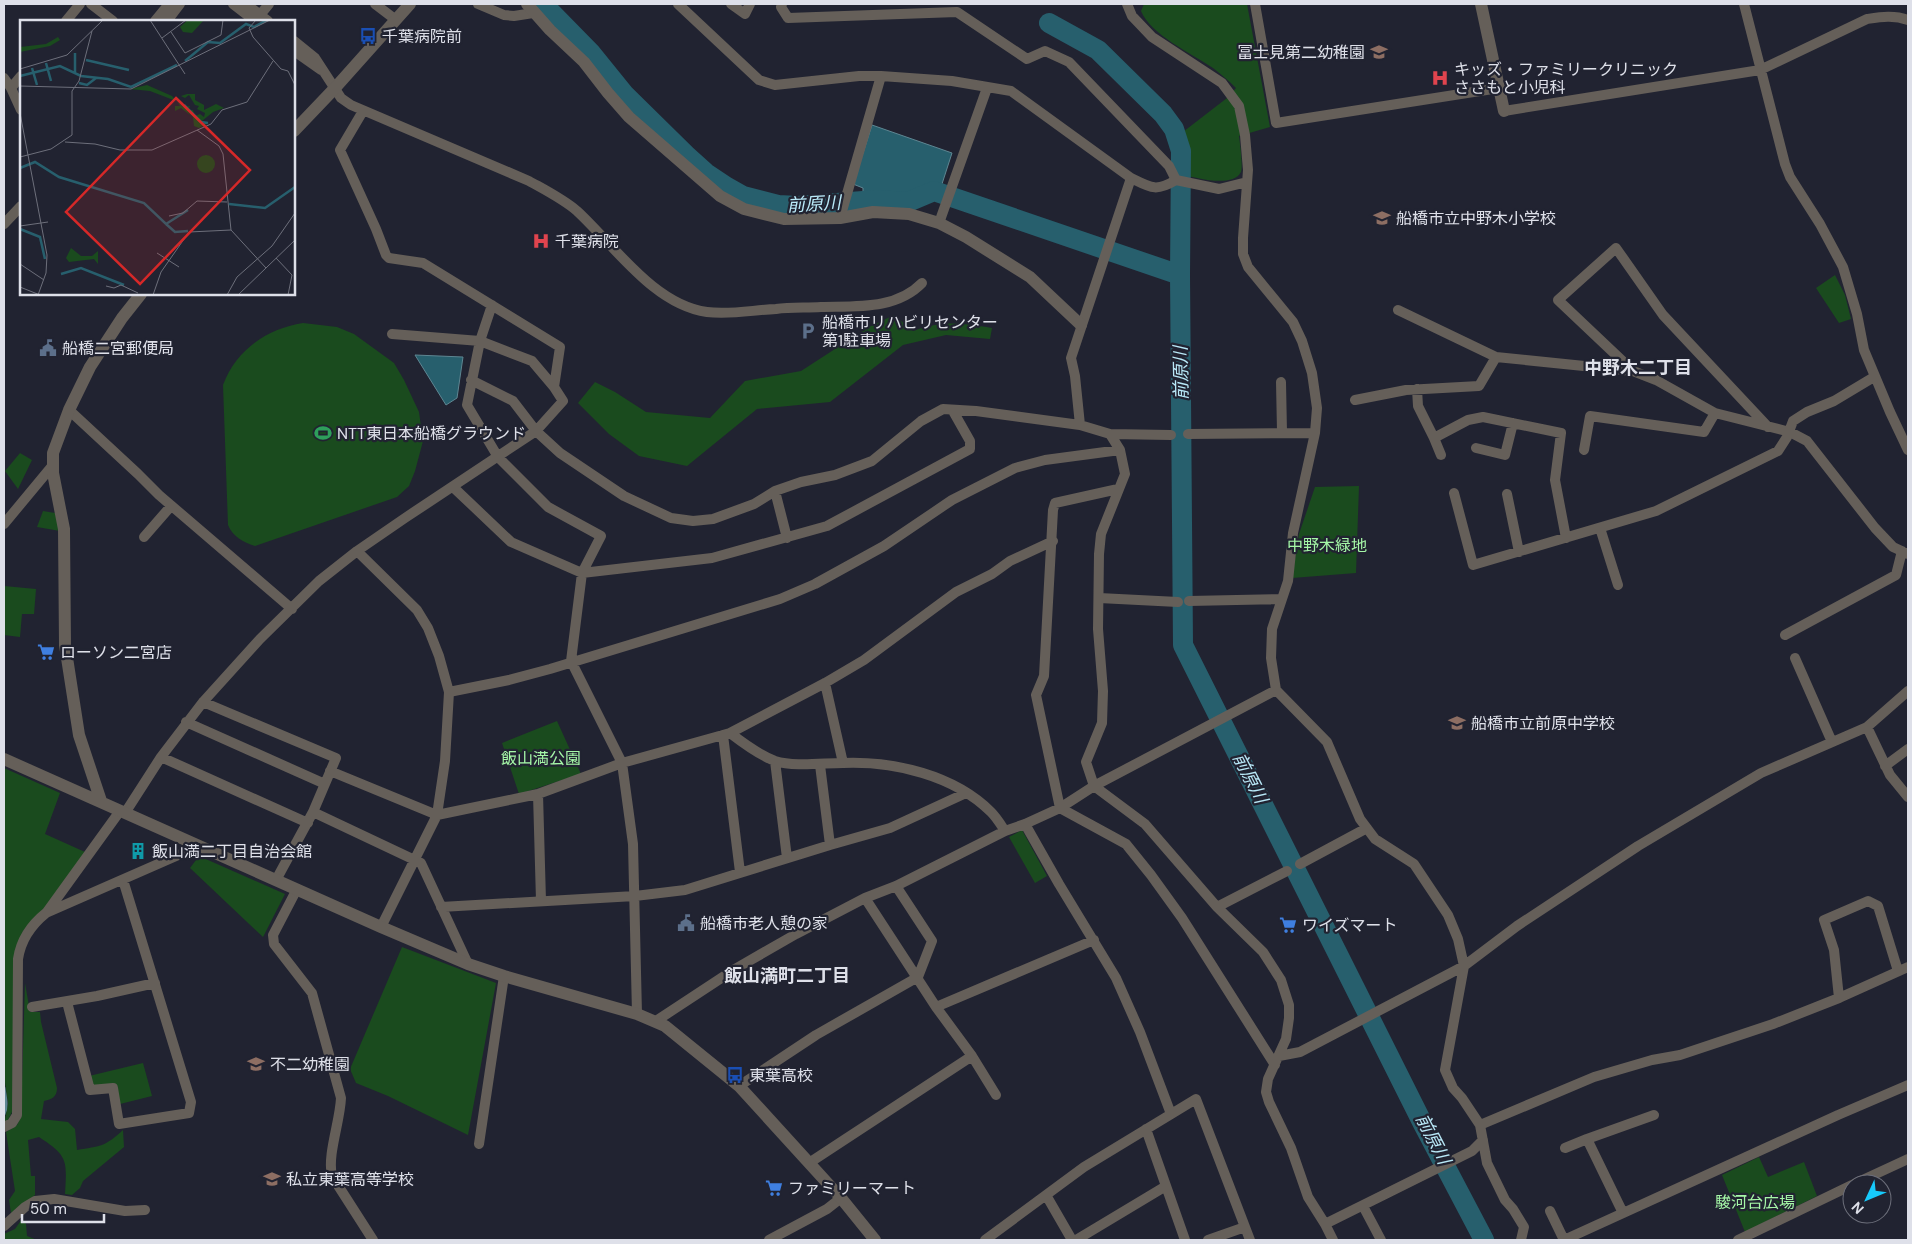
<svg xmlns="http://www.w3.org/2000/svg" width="1912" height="1244" font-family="'DM Sans','Noto Sans JP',sans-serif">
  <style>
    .green { fill: #1a4b1e }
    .water { fill: #275f6d; stroke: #5e8692 }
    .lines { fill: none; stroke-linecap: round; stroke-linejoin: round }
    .stream { stroke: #5e8692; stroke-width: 3 }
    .river { stroke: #275f6d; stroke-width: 20 }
    .minor { stroke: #655f59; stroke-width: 10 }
    .tertiary { stroke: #655f59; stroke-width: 12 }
    .labels { text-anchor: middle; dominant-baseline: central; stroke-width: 4.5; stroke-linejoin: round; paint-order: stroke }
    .poi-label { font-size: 16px; fill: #dee0e9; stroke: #212331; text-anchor: start }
    .park-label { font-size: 16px; fill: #a5f7a7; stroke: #212331 }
    .water-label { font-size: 18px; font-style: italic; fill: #b9e9f8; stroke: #212331 }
    .neighbourhood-label { font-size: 18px; font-weight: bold; fill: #dee0e9; stroke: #212331 }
    .inset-river { fill: none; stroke: #275f6d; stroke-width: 2.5 }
    .inset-road { fill: none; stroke: #6d6f7b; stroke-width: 1 }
    .view { fill: #d62828; fill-opacity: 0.15; stroke: #d62828; stroke-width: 2.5 }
    .inset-edge { fill: none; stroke: #dee0e9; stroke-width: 2.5 }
  </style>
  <rect width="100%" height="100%" fill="#212331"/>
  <path class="green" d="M 1144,4 L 1247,4 L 1270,127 L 1239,136 C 1240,143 1243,167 1241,172 C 1233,188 1196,178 1184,175 L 1183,151 L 1179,135 L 1227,98 L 1236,88 C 1229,81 1221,74 1213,68 C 1191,53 1151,35 1141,11 Z
    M 1835,275 L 1845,295 L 1851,319 L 1839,323 L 1816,288 Z
    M 894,315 L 913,331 C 942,320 962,323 992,328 L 990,339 L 946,335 L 903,345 L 830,402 L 757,409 L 687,466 L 639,456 L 609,434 L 578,403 L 595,382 L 615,392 L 646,412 L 710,418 L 745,381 L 801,371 L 869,327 Z
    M 303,323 L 337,327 L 354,334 L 394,363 L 404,380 L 419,412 L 423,441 L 415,471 L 409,486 L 397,497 L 255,546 C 243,542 233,537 228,525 L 223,385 C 236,350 266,329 303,323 Z
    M 20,453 L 32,460 L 18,489 L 5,471 Z
    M 1359,486 L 1356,573 L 1292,578 L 1299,534 L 1315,487 Z
    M 43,511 L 55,513 L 60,531 L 37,527 Z
    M 4,586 L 36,589 L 34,614 L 22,614 L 20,637 L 4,635 Z
    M 557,721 L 581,774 L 519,794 L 502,743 Z
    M 4,768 L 60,793 L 45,834 L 85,852 L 43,913 L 23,931 L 13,1110 L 8,1120 L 4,1124 L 8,1103 L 4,1076 Z
    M 1022,830 L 1047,876 L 1035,883 L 1009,837 Z
    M 199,856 L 285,894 L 263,937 L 190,868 Z
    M 402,947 L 496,983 L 468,1135 L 388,1096 L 356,1083 L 350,1069 Z
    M 25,983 L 30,1012 L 40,1012 L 41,1022 L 57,1088 C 57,1097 52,1099 44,1101 L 41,1119 L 68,1122 L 75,1129 L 77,1150 C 100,1146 105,1147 123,1130 L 124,1147 L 83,1181 L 80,1188 L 72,1195 L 65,1194 C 67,1160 68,1156 39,1137 L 28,1140 L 31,1176 L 35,1176 L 35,1195 L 13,1212 L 11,1213 L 9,1200 L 15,1191 L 6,1132 L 17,1125 L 21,1116 Z
    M 143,1063 L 152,1096 L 120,1104 L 117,1085 L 92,1086 L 89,1076 Z
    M 1759,1157 L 1768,1177 L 1804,1162 L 1817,1196 L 1745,1232 L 1722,1175 Z
    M 22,1219 L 26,1224 L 27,1236 L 37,1240 L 4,1240 L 4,1234 L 15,1229 Z"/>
  <path class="water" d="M 872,125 L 952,153 L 941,187 C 925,183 917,193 903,196 C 891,199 876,197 863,197 L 863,188 L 853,184 Z
    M 415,355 L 463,357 L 457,398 L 446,405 Z"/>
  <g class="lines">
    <path class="stream" d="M 4,1088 C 5,1096 8,1106 4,1114"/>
    <path class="river" d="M 543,4 L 591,53 L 625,95 L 686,155 L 706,173 L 727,187 L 743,196 L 778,205 L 798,206 L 876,200 L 908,202 L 934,191 L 1180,275 L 1183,645 L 1423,1124 L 1484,1240
      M 1049,23 L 1098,50 L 1163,114 L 1174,129 L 1181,151 L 1180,275"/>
    <path class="minor" d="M 91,4 L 113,21
      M 233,4 L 255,21 L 269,4
      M 246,4 L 268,21
      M 375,4 L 396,20
      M 478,4 L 504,15 L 514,16 L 533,13
      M 678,4 L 759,80 L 775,85 L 859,76 L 881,76 L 952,81 L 1011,91 L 1131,178
      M 731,4 L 745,14 L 750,4
      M 782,4 L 781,7 L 788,18 L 957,12 L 1027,59 L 1045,51 L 1069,62 L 1169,166 L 1176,180
      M 1255,4 L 1276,123 L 1499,88
      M 1744,4 L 1785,164 L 1790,177 L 1820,224 L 1843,267 L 1857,314 L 1864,350 L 1890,412 L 1908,450
      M 66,21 L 80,4
      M 155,21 L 169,4
      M 167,21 L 180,4
      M 294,41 L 315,58 L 341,98 L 351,105 L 529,181 C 545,190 563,199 577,211 C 614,245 654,305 707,312 C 730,315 753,310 776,309 C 791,307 806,308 821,307 C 855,306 896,310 922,283
      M 294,51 L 321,70
      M 4,78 L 11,88 L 21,110
      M 11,88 L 21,76
      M 363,111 L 340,150 L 376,229 L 386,255 L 389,258 L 423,263 L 560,347 L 554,387
      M 1504,111 L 1760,70 L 1867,19 C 1881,17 1894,15 1908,20
      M 840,218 L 881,76
      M 939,223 L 987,88
      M 4,224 L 21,206
      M 492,305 L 480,341 L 467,405 L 498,457 L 548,507 L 601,536 L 582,573 L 571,661 L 622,763 L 633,844 L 637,1014
      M 1398,310 L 1496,357 L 1633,371 L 1656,380 L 1715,413 L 1790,432 L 1807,441 L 1875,528 L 1893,547 L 1908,554
      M 1633,371 L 1558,300 L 1616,248 L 1663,315 L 1768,427
      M 471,380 L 513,401 L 536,431 L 560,453 L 624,496 L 671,518 L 693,521 L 713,519 L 754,504 L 775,491 L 801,482 L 835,475 L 872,461 L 921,421 L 943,409 L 976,411 L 1080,425 L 1110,434 L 1120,450 L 1125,474 L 1101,534 L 1099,554 L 1098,629 L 1103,691 L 1102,723 L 1086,762 L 1094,786 L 1145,824 L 1217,907 L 1263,952 L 1281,980 L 1289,1005 L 1289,1018 L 1286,1039 L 1268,1079 L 1266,1092 L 1269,1102 L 1291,1148 L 1308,1197 L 1325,1224 L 1333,1240
      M 1281,382 L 1282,432
      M 1417,389 L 1418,406 L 1434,438 L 1468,420 L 1483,417 L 1561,433 L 1555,480 L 1566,538
      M 1355,400 L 1406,390 L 1479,386 L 1496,357
      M 69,410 L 138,474 L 159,495 L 292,609
      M 1080,425 L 1075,376 L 1071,358 L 1131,178 C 1151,188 1156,192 1176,180 L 1219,189 L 1247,182
      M 1110,434 L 1171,435
      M 1188,434 L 1315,433
      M 1434,438 L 1441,455
      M 1476,448 L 1505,455 L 1513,423
      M 1584,450 L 1590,416 L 1704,432 L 1715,413
      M 453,487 L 511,542 L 582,573 L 712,558 L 827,526 L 970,449 L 970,441 L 953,411
      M 1118,489 L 1055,503 L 1053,510 L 1044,676 L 1036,695 L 1060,808 L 1126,844 L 1151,875 L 1182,918 L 1275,1065
      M 775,491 L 787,538
      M 1454,493 L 1473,565 L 1656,511 L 1778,451 L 1787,437 L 1793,421 L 1807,412 L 1834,401 L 1874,377
      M 1507,494 L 1519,552
      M 4,524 L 53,465
      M 1600,528 L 1618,585
      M 144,537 L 171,506
      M 357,551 L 417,610 L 428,628 L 439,656 L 449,692 L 445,761 L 437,815 L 381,927
      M 1099,598 L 1178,602
      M 1189,601 L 1281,599
      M 1785,635 L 1896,575 L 1902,551
      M 1795,658 L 1832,742
      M 825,683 L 843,763
      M 1276,690 L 1327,742 L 1360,819 L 1375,839 L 1414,864 L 1448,915 L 1458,939 L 1464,966 L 1445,1070 L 1453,1088 L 1462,1098 L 1480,1125 L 1487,1163 L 1505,1200 L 1513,1209 L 1524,1227 L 1521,1240
      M 449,692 L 509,680 L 550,669 L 780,599 L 815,584 L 884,546 L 952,500 L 1015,468 L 1045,460 L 1120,450
      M 203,702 L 336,758 L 313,812 L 276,880
      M 186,722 L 325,784
      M 1867,727 L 1890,775 L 1908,797
      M 730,733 C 743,743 759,755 775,761 C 794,767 823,763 843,763 C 894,761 954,775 991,812 C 997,818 1001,825 1005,831
      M 723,735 L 740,872
      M 161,757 L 308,823
      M 775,761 L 787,858
      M 820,765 L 830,845
      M 1885,766 L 1908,749
      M 330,771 L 437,815 L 538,794 L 622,763 L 730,733 L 825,683 L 864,660 L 956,592 L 992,574 L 1010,561 L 1053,541
      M 538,794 L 541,901
      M 313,812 L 421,863 L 468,964
      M 125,813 L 161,757 L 203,702 L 260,639 L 319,581 L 357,551 L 405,518 L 536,431 L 563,401 L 554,387 L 532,361 L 480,341 L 392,334
      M 1025,824 L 1059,884 L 1116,978 L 1140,1032 L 1171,1114
      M 1300,864 L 1367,828
      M 297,889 L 273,935 L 274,944 L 312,993 L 341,1098 C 340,1122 327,1155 332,1176 L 373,1240
      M 865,898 L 936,1007 L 972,1056 L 996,1095
      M 441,907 L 635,896 L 685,890 L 830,845 L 890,828 L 966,793
      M 1217,907 L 1287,871
      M 47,912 L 120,811
      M 1839,998 L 1908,967
      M 67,1002 L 90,1090 L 113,1088 L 119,1124 L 189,1113 L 191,1102 L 123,880
      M 32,1007 L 97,996 L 155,983
      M 936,1007 L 1094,940
      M 656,1021 L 735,969 L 796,934 L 865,898 L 896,886 L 1005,831 L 1025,824 L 1060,808 L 1094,786 L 1276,690 L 1271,658 L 1272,629 L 1288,581 L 1293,533 L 1315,433 L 1317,408 L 1312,373 L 1302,341 L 1293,322 L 1248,267 L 1243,254 L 1243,238 L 1248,170 L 1245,135 L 1239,106 L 1222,83 L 1152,37 L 1132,16 L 1127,4
      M 1279,1056 L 1300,1052 L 1464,966 L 1517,926 L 1638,846 L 1761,773 L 1867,727 L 1908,691
      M 739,1086 L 816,1035 L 918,977 L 932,941 L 896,886
      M 1480,1125 L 1594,1077 L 1652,1060 L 1680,1055 L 1773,1024 L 1839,998 L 1834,950 L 1824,920 L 1868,901 L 1878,906 L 1898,971
      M 4,1127 L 12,1123 L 17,1115 L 18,959 C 21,939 31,925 46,913 L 199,846
      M 1146,1129 L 1185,1240
      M 479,1144 L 504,976
      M 1565,1148 L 1587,1139
      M 809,1163 L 972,1056
      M 1854,1184 L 1908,1159
      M 1046,1195 L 1072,1240
      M 1363,1206 L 1381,1240
      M 1550,1211 L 1564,1240 L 1838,1115 L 1908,1085
      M 1623,1213 L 1587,1139 L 1654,1115
      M 1325,1224 L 1472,1151 L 1483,1140
      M 4,1226 L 25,1207 L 35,1201 L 54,1199 L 125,1211 L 145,1210
      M 769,1240 L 827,1209 L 841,1198
      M 985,1240 L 1084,1167 L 1196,1099 L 1250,1240
      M 1076,1240 L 1166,1186
      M 1208,1240 L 1245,1227
      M 1738,1240 L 1852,1185"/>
    <path class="tertiary" d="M 527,4 L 550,30 L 584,62 L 608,93 L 629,117 L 720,196 L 744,209 L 784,219 L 840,218 L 873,212 L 909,214 L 939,223 L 966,237 L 1030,277 L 1081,325
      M 1481,4 L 1504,111
      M 294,131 L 335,88 L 410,4
      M 4,759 L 381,927 L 468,964 L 504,976 L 637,1014 L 665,1026 L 739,1086 L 841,1198 L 875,1240
      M 101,801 L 79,735 L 65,645 L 64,529 L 53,473 L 53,453 L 69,410 L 90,367 L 122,318 L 141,294"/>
  </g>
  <defs>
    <g id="bus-bare" transform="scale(1.35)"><path d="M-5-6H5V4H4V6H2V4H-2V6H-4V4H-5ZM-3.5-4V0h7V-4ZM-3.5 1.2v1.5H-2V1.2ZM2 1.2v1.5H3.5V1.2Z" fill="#1a4fb4" stroke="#212331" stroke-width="2.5" paint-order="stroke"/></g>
    <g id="school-bare" transform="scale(1.35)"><path d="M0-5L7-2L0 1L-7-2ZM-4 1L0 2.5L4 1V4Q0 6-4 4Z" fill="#8d6e63" stroke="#212331" stroke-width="2.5" paint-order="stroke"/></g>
    <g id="hospital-bare" transform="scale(1.35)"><path d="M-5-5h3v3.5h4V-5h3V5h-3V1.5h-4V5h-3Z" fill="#e0444e" stroke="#212331" stroke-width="2.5" paint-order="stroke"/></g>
    <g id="parking-bare" transform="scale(1.35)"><path d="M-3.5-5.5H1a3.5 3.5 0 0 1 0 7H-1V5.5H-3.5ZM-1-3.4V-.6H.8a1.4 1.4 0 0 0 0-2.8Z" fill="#5c6f8a" stroke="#212331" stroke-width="2.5" paint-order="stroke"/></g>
    <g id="civic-bare" transform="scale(1.35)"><path d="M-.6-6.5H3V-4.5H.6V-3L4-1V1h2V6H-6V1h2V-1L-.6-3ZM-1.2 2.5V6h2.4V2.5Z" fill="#5c6f8a" stroke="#212331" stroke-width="2.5" paint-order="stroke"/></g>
    <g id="stadium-bare" transform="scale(1.35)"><path d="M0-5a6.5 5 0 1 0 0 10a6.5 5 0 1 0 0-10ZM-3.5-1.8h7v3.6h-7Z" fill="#2e9e5b" stroke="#212331" stroke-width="2.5" paint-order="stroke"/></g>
    <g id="supermarket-bare" transform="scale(1.35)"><path d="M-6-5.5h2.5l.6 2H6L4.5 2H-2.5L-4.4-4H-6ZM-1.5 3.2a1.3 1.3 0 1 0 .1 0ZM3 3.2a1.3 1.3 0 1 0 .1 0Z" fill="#3f7fe0" stroke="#212331" stroke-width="2.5" paint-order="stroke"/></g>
    <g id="building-bare" transform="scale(1.35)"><path d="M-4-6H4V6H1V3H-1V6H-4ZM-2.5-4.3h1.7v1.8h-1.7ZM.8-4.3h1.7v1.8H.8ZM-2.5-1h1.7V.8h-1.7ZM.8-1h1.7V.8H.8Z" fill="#0f9aa8" stroke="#212331" stroke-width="2.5" paint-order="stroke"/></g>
  </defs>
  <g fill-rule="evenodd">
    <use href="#bus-bare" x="368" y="36"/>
    <use href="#school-bare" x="1379" y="52"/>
    <use href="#hospital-bare" x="1440" y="78"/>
    <use href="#school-bare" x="1382" y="218"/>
    <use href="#hospital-bare" x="541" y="241"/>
    <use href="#parking-bare" x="808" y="331"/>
    <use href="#civic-bare" x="48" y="348"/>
    <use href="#stadium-bare" x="323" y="433"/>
    <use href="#supermarket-bare" x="46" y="652"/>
    <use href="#school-bare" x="1457" y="723"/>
    <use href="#building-bare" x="138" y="851"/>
    <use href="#civic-bare" x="686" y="923"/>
    <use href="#supermarket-bare" x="1288" y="925"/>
    <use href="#school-bare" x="256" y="1064"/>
    <use href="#bus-bare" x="735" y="1075"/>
    <use href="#school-bare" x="272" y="1179"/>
    <use href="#supermarket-bare" x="774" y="1188"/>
  </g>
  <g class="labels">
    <g class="poi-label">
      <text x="382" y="36">千葉病院前</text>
      <text x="1365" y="52" text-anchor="end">冨士見第二幼稚園</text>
      <text x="1454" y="69">キッズ・ファミリークリニック<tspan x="1454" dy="18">ささもと小児科</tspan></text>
      <text x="1396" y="218">船橋市立中野木小学校</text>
      <text x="555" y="241">千葉病院</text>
      <text x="822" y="322">船橋市リハビリセンター<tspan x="822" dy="18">第1駐車場</tspan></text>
      <text x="62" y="348">船橋二宮郵便局</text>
      <text x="337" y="433">NTT東日本船橋グラウンド</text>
      <text x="60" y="652">ローソン二宮店</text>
      <text x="1471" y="723">船橋市立前原中学校</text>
      <text x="152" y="851">飯山満二丁目自治会館</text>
      <text x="700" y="923">船橋市老人憩の家</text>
      <text x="1302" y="925">ワイズマート</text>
      <text x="270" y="1064">不二幼稚園</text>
      <text x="749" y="1075">東葉高校</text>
      <text x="286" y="1179">私立東葉高等学校</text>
      <text x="788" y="1188">ファミリーマート</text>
    </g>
    <g class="park-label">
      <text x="1327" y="545">中野木緑地</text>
      <text x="541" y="758">飯山満公園</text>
      <text x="1755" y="1202">駿河台広場</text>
    </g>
    <g class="water-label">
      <text transform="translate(814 204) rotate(-3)">前原川</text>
      <text transform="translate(1181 373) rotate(-91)">前原川</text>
      <text transform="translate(1250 778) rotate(63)">前原川</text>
      <text transform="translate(1433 1139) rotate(63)">前原川</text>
    </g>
    <g class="neighbourhood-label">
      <text x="1638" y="368">中野木二丁目</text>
      <text x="787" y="976">飯山満町二丁目</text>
    </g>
  </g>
  <g transform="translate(20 20)">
    <rect width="275" height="275" fill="#212331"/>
    <path d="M 168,0 L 184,0 L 172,13 L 163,12 L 160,7 ZM 38,17 L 40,20 L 30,26 L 0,32 L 0,27 L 26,24 ZM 127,65 L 152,76 L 156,81 L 130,71 L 110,69 ZM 167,74 L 175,74 L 175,80 L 184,85 L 184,90 L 196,84 L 204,88 L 193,92 L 182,101 L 189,103 L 179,108 L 174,106 L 173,97 L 167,91 L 170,95 L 161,88 L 155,91 L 155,86 L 160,86 L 157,81 L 163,87 L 170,86 L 168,90 L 173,90 L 175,96 L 180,94 L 184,97 L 185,93 L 177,89 L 179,86 L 175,85 L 169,75 L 165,78 L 161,76 ZM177 144a9 9 0 1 1 18 0a9 9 0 1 1-18 0ZM 51,228 L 61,236 L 72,236 L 78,231 L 78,244 L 74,239 L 49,242 L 46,238 Z" fill="#1a4b1e"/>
    <path class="inset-river" d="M 55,33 L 55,53M 66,40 L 109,50M 165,41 L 188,22 L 200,23 L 226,4 L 234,7 L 247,0M 26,43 L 31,61M 12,48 L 17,65M 0,56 L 40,46 L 61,56 L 88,59 L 111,67 L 157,45M 59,63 L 67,65 L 76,58M 164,85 L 181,102 L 188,103M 0,148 L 15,142 L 39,157 L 124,183 L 146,204 L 168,190M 209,184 L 245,188 L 275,167M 146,204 L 155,212 L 168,211M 0,209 L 20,217 L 25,239M 41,254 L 61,248 L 104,265"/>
    <path class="inset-road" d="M 130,0 L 165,54M 236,0 L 229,8 L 233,17 L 261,49 L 268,51 L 275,65M 151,12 L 165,33 L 201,15 L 203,0M 142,18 L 166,0M 0,49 L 47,35 L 83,0M 0,66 L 111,69 L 250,0M 0,93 L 27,235 L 26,253 L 18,275M 177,110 L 199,126 L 203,134 L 211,210 L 246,248M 45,122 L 75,124 L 100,130 L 132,130 L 191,104 L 202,90 L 227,82 L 253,41M 0,137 L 31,129 L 52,115 L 52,71 L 59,61 L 72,11M 149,196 L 163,193 L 177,181 L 207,182M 0,206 L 28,202M 137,233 L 159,247M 256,238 L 272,255 L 268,275M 0,244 L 24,260M 86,266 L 94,268 L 101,265 L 118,273M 0,267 L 20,275M 133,275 L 141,252 L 169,212 L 211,210M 207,275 L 217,257 L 252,226 L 275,193M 218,275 L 275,220"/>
    <path class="view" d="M 156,78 L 230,150 L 120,264 L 46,192 Z"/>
    <rect width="275" height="275" class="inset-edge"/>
  </g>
  <rect width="1912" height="1244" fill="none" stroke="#dee0e9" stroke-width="10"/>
  <g transform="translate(1867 1199) rotate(226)"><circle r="24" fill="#212331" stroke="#6d6f7b"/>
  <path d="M0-4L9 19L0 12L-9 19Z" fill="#17cafb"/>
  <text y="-8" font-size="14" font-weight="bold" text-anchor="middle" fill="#dee0e9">N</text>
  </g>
  <path d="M22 1214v8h82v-8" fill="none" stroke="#dee0e9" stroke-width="2.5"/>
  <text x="30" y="1214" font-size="15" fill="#dee0e9" stroke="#212331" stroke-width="4" paint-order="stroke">50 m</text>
</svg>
